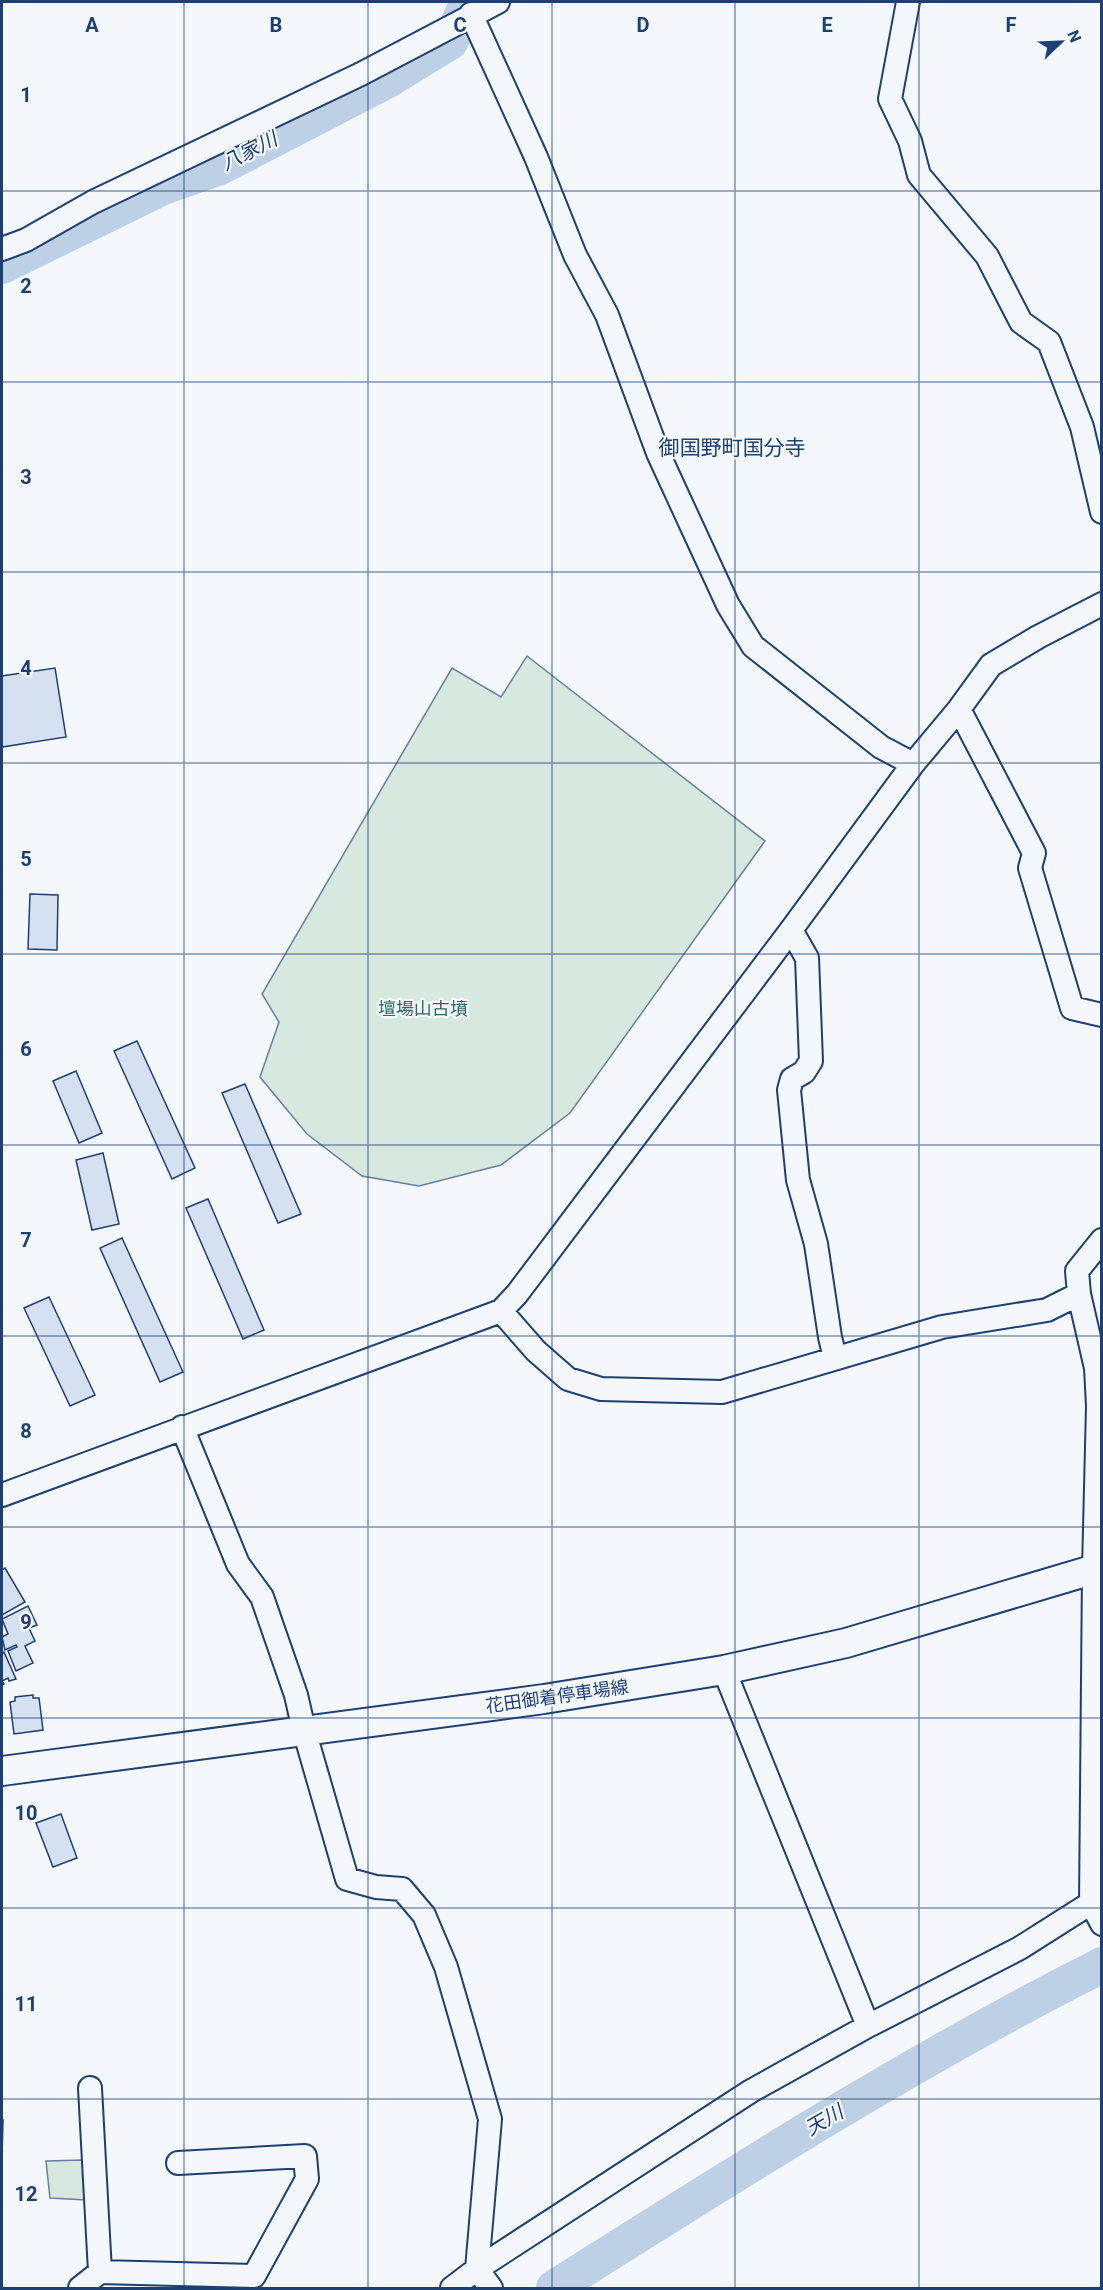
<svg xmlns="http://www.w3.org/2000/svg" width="1103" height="2290" font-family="Roboto,'Noto Sans JP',sans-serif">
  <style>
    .green { fill: #d7e8df; stroke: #687fa3; stroke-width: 1.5 }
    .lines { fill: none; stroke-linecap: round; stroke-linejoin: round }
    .river { stroke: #bed0e5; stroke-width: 36 }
    .building { fill: #d5e0f0; stroke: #1d3f73; stroke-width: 1.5 }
    .minor-casing { stroke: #1d3f73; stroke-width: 26 }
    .major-casing { stroke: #1d3f73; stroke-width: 32 }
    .minor { stroke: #f4f7fb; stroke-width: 22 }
    .major { stroke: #f4f7fb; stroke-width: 28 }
    .grid { fill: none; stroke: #1d3f73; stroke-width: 1.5; stroke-opacity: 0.55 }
    .labels { text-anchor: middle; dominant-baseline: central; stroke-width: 4.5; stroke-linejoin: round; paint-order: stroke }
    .park-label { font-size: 18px; fill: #2c6c60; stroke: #f4f7fb }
    .street-label { font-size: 18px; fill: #1d3f73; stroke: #f4f7fb }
    .water-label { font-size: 20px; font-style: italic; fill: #1d3f73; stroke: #f4f7fb }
    .quarter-label { font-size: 21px; fill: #1d3f73; stroke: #f4f7fb }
    .grid-label { font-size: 20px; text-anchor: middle; font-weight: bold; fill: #1d3f73; stroke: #f4f7fb; stroke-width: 4.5; stroke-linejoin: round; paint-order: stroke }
  </style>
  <rect width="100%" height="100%" fill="#f4f7fb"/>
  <path class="green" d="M 527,656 L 765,841 L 570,1113 L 501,1165 L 419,1186 L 362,1176 L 307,1134 L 260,1077 L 279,1022 L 262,994 L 452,668 L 501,697 Z
    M 83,2160 L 86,2200 L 50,2198 L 46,2161 Z"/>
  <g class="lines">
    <path class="river" d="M 2,266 L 163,187 L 220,167 L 388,80 L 450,42 L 468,2
      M 554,2288 C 733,2175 912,2061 1102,1965"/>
  </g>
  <path class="building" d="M 55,668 L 66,737 L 2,747 L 2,676 Z
    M 30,894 L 58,895 L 57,950 L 28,949 Z
    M 137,1041 L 195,1168 L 172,1179 L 114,1051 Z
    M 76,1071 L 102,1133 L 79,1143 L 53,1081 Z
    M 245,1084 L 301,1214 L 278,1223 L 222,1093 Z
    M 103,1153 L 119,1224 L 92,1230 L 76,1160 Z
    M 208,1199 L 264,1330 L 243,1339 L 186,1208 Z
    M 122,1238 L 183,1372 L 160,1382 L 100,1248 Z
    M 49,1297 L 95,1395 L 70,1406 L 24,1308 Z
    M 5,1568 L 25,1602 L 2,1615 L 2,1570 Z
    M 28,1606 L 37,1625 L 29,1628 L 35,1641 L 25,1646 L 33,1663 L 16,1671 L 8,1651 L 17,1647 L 16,1645 L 5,1650 L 2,1637 L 8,1634 L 2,1619 Z
    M 4,1652 L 16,1679 L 9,1681 L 8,1678 L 2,1681 L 4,1684 L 2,1685 L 2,1654 Z
    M 33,1695 L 33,1698 L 39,1698 L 43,1730 L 14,1734 L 10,1702 L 15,1701 L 15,1697 Z
    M 61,1814 L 77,1858 L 53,1867 L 36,1823 Z
    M 3,2120 L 2,2158 L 2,2120 Z"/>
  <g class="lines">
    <g class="minor-casing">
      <path id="minor" d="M 908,2 L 890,99 L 910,141 L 919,175 L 987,256 L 1021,322 L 1049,342 L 1082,427 L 1102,512
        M 471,14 L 536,157 L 575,255 L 607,315 L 658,453 L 728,605 L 753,646 L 881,747 L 913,764
        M 2,249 L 26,240 L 93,202 L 361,74 L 498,2
        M 959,709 L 1034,853 L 1030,868 L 1072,1008 L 1102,1015
        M 791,930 L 807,958 L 811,1061 L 804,1072 L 792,1079 L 789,1090 L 798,1180 L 816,1244 L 830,1337 L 835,1358
        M 1102,1240 L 1077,1271 L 1079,1294 L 1096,1368 L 1098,1406 L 1094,1570 L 1091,1903 L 1102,1924
        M 501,1311 L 536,1351 L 568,1379 L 601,1389 L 722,1392 L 942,1327 L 1047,1310 L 1079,1294
        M 182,1427 L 238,1564 L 262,1597 L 296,1695 L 304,1730 L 347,1879 L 376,1887 L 402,1889 L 424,1915 L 446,1967 L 490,2119 L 477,2269 L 491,2288
        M 2,1495 L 501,1311 L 517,1294 L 791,930 L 913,764 L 959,709 L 991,665 L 1038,637 L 1102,604
        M 724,1670 L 868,2026
        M 90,2088 L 100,2272 L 254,2276 L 307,2179 L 305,2156 L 178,2163
        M 80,2288 L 100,2272
        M 452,2288 L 477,2269 L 751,2091 L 868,2026 L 1020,1948 L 1091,1903 L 1102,1900"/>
    </g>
    <g class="major-casing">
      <path id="major" d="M 2,1771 L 544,1699 L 724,1670 L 846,1643 L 1102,1567"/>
    </g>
    <use href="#minor" class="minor"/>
    <use href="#major" class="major"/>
  </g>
  <path class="grid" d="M 184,2 L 184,2288M 368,2 L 368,2288M 552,2 L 552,2288M 735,2 L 735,2288M 919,2 L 919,2288M 2,191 L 1102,191M 2,382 L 1102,382M 2,572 L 1102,572M 2,763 L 1102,763M 2,954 L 1102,954M 2,1145 L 1102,1145M 2,1336 L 1102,1336M 2,1527 L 1102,1527M 2,1718 L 1102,1718M 2,1908 L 1102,1908M 2,2099 L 1102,2099"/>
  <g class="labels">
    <g class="park-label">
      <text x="423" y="1008">壇場山古墳</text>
    </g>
    <g class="street-label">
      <text transform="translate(557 1696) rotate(-8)">花田御着停車場線</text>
    </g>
    <g class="water-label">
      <text transform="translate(249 151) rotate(-27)">八家川</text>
      <text transform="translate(824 2120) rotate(-30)">天川</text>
    </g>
    <g class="quarter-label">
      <text x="732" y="448">御国野町国分寺</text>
    </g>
  </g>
  <g class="grid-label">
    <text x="92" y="32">A</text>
    <text x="276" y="32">B</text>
    <text x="460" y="32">C</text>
    <text x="643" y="32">D</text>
    <text x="827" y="32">E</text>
    <text x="1011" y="32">F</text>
    <text x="26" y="102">1</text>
    <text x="26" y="293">2</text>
    <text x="26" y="484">3</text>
    <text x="26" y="675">4</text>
    <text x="26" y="866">5</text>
    <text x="26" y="1056">6</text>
    <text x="26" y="1247">7</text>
    <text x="26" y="1438">8</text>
    <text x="26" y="1629">9</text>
    <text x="26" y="1820">10</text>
    <text x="26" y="2011">11</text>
    <text x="26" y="2201">12</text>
  </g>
  <rect width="1103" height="2290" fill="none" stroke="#1d3f73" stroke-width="6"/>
  <g transform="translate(1061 42) rotate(67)" stroke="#f4f7fb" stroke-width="4.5" paint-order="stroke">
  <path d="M0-4.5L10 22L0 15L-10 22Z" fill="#1d3f73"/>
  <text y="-9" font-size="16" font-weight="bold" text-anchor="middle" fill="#1d3f73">N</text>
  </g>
</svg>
